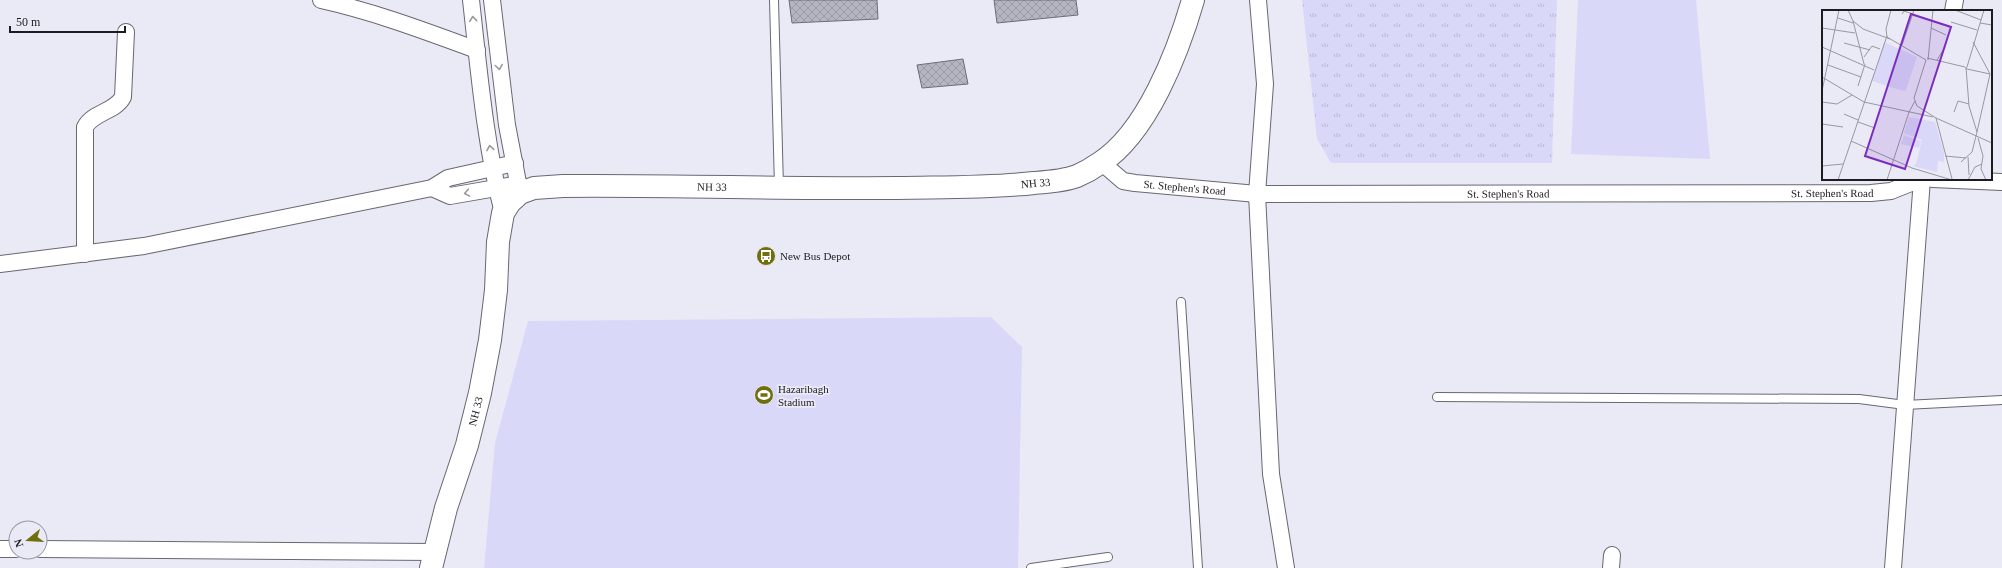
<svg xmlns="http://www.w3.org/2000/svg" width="2002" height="568" font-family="Georgia,serif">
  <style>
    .grass { fill: url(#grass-tufts) }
    .pitch { fill: #d9d8f8 }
    .building { fill: url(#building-cross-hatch); stroke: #6d6c77 }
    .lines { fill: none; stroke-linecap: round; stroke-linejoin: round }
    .service-casing { stroke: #686772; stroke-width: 10 }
    .minor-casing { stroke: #686772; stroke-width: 18 }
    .secondary-casing { stroke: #686772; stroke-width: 24 }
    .service { stroke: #fff; stroke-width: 8 }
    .minor { stroke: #fff; stroke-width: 16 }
    .secondary { stroke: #fff; stroke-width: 22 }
    .oneway { stroke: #99989b }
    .labels { text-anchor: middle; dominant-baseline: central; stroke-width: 3.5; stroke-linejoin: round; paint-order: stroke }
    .street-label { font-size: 11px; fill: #1c1b20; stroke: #eaeaf7 }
    .poi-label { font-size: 11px; fill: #1c1b20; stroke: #eaeaf7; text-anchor: start }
    .inset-road { fill: none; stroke: #9897a1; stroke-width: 1 }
    .view { fill: #7b2cbf; fill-opacity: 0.15; stroke: #7b2cbf; stroke-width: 2 }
    .inset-edge { fill: none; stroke: #1c1b20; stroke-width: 2 }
  </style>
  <defs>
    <pattern id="grass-tufts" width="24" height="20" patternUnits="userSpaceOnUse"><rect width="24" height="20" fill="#d9d8f8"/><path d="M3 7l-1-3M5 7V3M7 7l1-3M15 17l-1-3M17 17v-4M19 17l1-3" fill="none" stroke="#bab9d4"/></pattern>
    <pattern id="building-cross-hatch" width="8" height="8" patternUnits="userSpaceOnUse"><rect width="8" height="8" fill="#b5b4c1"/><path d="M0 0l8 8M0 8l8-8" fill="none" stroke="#9b9aa6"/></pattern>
  </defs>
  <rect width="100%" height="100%" fill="#eaeaf7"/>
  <path class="grass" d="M 1302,0 L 1557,0 L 1552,163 L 1331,163 L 1317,139 Z"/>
  <path class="pitch" d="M 1578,0 L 1696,0 L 1710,159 L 1571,154 Z
    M 991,317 L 1022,347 L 1018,568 L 484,568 L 495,443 L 528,321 Z"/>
  <path class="building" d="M 789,0 L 877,0 L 878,19 L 792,23 Z
    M 994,0 L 1076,0 L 1078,15 L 997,23 Z
    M 963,59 L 968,84 L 922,88 L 917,65 Z"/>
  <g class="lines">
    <g class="service-casing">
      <path id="service" d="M 774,0 L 779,187
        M 1181,302 L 1198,568
        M 1437,397 L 1859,399 L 1905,405 L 2002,400
        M 1031,568 L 1108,557"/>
    </g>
    <g class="minor-casing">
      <g id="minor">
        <path d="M 321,0 C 375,12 425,31 477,50"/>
        <path d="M 471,0 C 479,71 485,144 503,213"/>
        <path d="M 492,0 L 507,125 L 520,193"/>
        <path d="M 1258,0 L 1265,84 L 1257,194 L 1271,474 L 1286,568"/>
        <path d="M 1953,11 L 1955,0"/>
        <path id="s1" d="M 1101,162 L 1123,181 L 1135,183 L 1257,194 L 1871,193 L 1891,191 L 1921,179"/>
        <path d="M 1932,179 L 2002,182"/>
        <path d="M 432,188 L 450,196 L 519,184"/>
        <path d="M 85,254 L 85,127 C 93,112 115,112 123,97 L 126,32"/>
        <path d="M 0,264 L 144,246 L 432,188 L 448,178 L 515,163"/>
        <path d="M 0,549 L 16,549"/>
        <path d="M 40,549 L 435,552"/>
        <path d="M 1611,568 L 1612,555"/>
        <path d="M 1893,568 L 1922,179"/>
      </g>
    </g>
    <g class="secondary-casing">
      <g id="secondary">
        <path id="s2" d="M 431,568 L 446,508 L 467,445 L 480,393 L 490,340 L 496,290 L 498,242 L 503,213 L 510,202 L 520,193 L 534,188 L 563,186 C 674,185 786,189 897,188 C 943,187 988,188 1034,183 C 1048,182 1064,181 1077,176 C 1084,173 1093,168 1100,163 C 1147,133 1178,52 1193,0"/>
      </g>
    </g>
    <use href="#service" class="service"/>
    <use href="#minor" class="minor"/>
    <use href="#secondary" class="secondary"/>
  </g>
  <defs><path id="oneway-chevron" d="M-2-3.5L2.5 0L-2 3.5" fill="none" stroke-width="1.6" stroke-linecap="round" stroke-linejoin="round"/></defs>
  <g class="oneway">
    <use href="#oneway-chevron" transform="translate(473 19) rotate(-96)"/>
    <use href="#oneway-chevron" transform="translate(499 67) rotate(82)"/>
    <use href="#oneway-chevron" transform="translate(490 148) rotate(-100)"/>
    <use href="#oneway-chevron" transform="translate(467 193) rotate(170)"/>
  </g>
  <defs>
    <g id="bus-disc" transform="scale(1)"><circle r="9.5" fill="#716e0d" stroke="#eaeaf7"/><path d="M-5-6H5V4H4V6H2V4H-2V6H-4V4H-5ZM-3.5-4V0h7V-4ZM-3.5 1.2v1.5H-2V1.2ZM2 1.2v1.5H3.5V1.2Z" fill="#fff"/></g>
    <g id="stadium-disc" transform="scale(1)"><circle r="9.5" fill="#716e0d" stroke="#eaeaf7"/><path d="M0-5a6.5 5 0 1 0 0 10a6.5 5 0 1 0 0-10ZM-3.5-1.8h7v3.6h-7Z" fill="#fff"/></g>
  </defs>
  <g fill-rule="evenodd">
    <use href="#bus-disc" x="766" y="256"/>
    <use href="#stadium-disc" x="764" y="395"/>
  </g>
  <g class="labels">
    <g class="street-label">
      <text stroke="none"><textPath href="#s2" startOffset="907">NH 33</textPath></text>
      <text stroke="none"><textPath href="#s2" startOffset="583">NH 33</textPath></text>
      <text stroke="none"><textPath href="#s1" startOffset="91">St. Stephen's Road</textPath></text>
      <text stroke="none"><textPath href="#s1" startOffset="415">St. Stephen's Road</textPath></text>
      <text stroke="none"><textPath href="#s1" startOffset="739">St. Stephen's Road</textPath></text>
      <text stroke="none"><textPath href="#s2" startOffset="163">NH 33</textPath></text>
    </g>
    <g class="poi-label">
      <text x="780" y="256">New Bus Depot</text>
      <text x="778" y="389">Hazaribagh<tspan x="778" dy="13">Stadium</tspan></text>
    </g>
  </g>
  <g transform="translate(1822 10)">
    <rect width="170" height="170" fill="#eaeaf7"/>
    <path d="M 87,107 L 113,112 L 122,142 L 122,152 L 116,151 L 115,162 L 91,156 L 94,154 L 100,130 L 82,123 Z" fill="#d9d8f8"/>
    <path d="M 62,32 L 95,47 L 84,80 L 81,81 L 50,71 ZM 82,125 L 99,131 L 97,138 L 79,134 Z" fill="#d9d8f8"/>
    <path class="inset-road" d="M 26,0 L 31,11 L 41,19 L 68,29M 69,0 L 64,19 L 65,27 L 104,50 L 92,88 L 95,96 L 114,108 L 170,133M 133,0 L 159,10M 80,4 L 82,1 L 91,4M 16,8 L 31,13M 31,11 L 42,54M 129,12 L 155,20M 158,13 L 170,15M 0,18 L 33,23M 109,18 L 124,25M 151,32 L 168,64 L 155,122M 22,33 L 48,40M 80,35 L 92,0M 0,37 L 52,60M 42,47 L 50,36 L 58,39M 105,48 L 143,57M 106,50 L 111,0M 115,50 L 123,37M 6,55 L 39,67M 145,57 L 162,0M 145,59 L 168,64M 0,67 L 42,92 L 111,107M 36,76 L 43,54M 0,81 L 17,0M 0,92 L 15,94 L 30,85M 132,102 L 136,91 L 147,94M 22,104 L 36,110M 114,108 L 130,169M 36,112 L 53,118M 0,114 L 21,117M 156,128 L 161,146 L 159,159 L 164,170M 29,131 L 90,158 L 130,170M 123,146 L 144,148M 146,147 L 147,165M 139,152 L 150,142 L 155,122 L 147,96 L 144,57 L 144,59M 0,156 L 21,154M 16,170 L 65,26M 65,170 L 87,102 L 93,91M 146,170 L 153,157 L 160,154"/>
    <path class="view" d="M 89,4 L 129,17 L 83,159 L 43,146 Z"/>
    <rect width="170" height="170" class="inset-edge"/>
  </g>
  <g transform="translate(28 540) rotate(252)"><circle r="19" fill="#eaeaf7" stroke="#9897a1"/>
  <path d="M0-3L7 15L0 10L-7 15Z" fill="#716e0d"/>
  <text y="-6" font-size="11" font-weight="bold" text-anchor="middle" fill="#1c1b20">N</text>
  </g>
  <path d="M10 26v6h115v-6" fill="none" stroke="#1c1b20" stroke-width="2"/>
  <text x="16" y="26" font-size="12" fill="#1c1b20" stroke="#eaeaf7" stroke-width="3" paint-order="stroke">50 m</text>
</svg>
